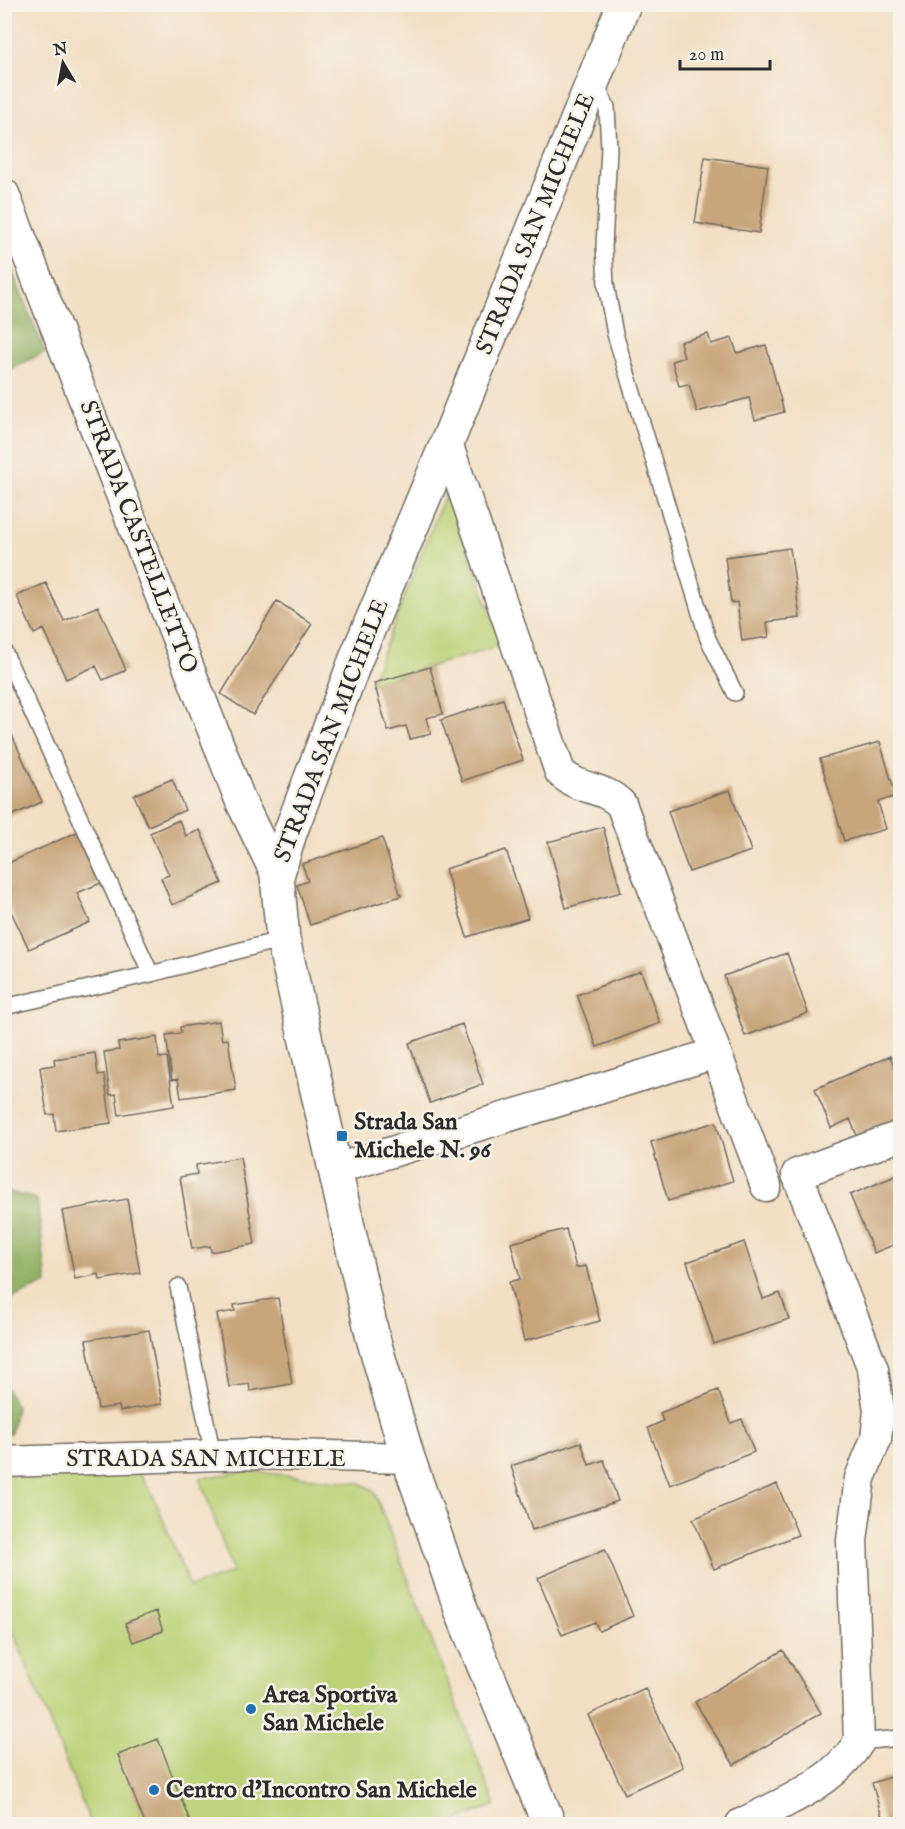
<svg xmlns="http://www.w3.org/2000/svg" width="905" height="1829" font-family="'IM FELL English',serif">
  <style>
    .green { fill: #bbd277; stroke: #737e51; stroke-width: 1.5 }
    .forest { fill: #94b468; stroke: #60704a; stroke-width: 1.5 }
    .building { fill: #c8a57a }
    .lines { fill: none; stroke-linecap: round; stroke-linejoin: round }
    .service-casing { stroke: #716a61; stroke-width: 18 }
    .minor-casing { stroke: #716a61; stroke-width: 33 }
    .tertiary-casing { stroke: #716a61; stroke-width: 36 }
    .service { stroke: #fff; stroke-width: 15 }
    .minor { stroke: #fff; stroke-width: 30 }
    .tertiary { stroke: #fff; stroke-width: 33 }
    .poi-dot { fill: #1f6fb2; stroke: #f7f3e8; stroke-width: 2 }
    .labels { text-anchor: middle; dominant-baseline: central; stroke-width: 5; stroke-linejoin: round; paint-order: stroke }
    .street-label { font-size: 24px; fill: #2b2b2b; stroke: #f7f3e8 }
    .poi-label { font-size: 24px; font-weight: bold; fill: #2b2b2b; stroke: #f7f3e8; text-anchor: start }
  </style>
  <rect width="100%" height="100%" fill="#f7f3e8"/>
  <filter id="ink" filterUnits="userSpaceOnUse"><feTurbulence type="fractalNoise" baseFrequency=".0167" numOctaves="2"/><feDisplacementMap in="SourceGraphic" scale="12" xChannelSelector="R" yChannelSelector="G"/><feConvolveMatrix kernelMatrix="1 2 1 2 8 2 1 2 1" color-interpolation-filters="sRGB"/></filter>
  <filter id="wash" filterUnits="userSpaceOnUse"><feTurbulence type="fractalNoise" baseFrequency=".008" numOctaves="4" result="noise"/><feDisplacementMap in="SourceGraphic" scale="24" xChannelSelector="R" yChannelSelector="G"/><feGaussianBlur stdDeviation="1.35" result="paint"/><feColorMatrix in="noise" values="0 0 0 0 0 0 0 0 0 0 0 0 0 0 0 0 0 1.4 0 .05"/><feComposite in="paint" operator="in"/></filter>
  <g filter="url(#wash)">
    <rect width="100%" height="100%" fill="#f2dfc4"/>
    <path class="green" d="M 446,492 L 503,645 L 370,684 Z
      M 138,1471 L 153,1495 L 190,1587 L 233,1572 L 200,1478 L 248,1471 L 361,1483 L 374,1491 L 495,1805 L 449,1824 L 91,1824 L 5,1612 L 4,1473 Z"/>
    <path class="forest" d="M 4,252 L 45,352 L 5,372 L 4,372 Z
      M 5,1191 L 37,1199 L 47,1283 L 5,1301 Z
      M 4,1384 L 16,1407 L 11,1433 L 5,1436 Z"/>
    <g id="blocks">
      <path class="building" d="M 705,157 L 768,166 L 759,233 L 695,223 Z
        M 708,334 L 711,344 L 732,338 L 737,353 L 766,345 L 784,412 L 755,420 L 749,398 L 697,412 L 689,384 L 679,386 L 672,361 L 684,357 L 680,342 Z
        M 790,548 L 800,618 L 767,622 L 769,637 L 742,641 L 737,602 L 731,603 L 725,557 Z
        M 46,583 L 64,621 L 98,606 L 126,670 L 103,680 L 96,666 L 66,679 L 44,629 L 34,634 L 17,596 Z
        M 277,601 L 312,624 L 253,715 L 221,694 Z
        M 430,667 L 443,714 L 426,718 L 431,734 L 410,739 L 406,726 L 388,731 L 374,683 Z
        M 503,699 L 523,760 L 462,781 L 441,720 Z
        M 7,724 L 42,802 L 4,819 L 4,725 Z
        M 880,742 L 896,796 L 878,802 L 886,829 L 844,841 L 820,759 Z
        M 172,779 L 185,810 L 148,826 L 134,795 Z
        M 730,790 L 751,851 L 689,872 L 668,811 Z
        M 179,820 L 186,836 L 200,830 L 222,883 L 172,905 L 161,878 L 169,875 L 150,833 Z
        M 603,827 L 621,892 L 566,908 L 548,842 Z
        M 77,832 L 101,883 L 77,893 L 90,922 L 29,949 L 4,897 L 4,865 Z
        M 382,838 L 401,896 L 310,925 L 297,885 L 308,881 L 302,864 Z
        M 506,850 L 528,918 L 467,937 L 445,869 Z
        M 787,953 L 808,1013 L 745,1036 L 724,976 Z
        M 641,971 L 660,1023 L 597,1047 L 577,995 Z
        M 219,1021 L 222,1040 L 228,1039 L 236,1090 L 181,1098 L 178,1079 L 172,1080 L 166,1035 L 181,1033 L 180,1027 Z
        M 462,1024 L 483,1084 L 430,1103 L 409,1043 Z
        M 157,1037 L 159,1058 L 167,1057 L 174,1106 L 119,1115 L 116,1094 L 110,1095 L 104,1052 L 119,1050 L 118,1043 Z
        M 95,1053 L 98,1075 L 104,1074 L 111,1123 L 56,1131 L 54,1114 L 47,1115 L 40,1067 L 55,1065 L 54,1059 Z
        M 890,1056 L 900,1081 L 900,1119 L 858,1138 L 850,1119 L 831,1128 L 815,1089 Z
        M 716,1122 L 733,1181 L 668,1201 L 651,1142 Z
        M 240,1157 L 255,1244 L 211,1252 L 210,1246 L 192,1249 L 180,1177 L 197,1174 L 196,1165 Z
        M 900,1174 L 900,1242 L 874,1253 L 850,1195 Z
        M 127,1199 L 140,1273 L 100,1280 L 99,1274 L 75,1279 L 62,1211 Z
        M 566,1229 L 576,1268 L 586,1266 L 600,1321 L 524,1341 L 509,1282 L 520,1279 L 511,1243 Z
        M 744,1242 L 763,1299 L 780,1293 L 789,1319 L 714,1344 L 687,1262 Z
        M 278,1298 L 292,1384 L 250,1391 L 249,1384 L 229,1387 L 217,1314 L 235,1311 L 234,1305 Z
        M 149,1330 L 162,1404 L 120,1411 L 119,1406 L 98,1409 L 86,1340 Z
        M 718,1390 L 731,1423 L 742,1419 L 754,1452 L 670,1485 L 648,1428 L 663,1421 L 660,1413 Z
        M 581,1442 L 589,1465 L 604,1460 L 618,1501 L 532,1530 L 511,1466 Z
        M 777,1484 L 798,1535 L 714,1569 L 693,1519 Z
        M 605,1549 L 633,1616 L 599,1631 L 595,1622 L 562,1635 L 538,1578 Z
        M 156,1611 L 163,1631 L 133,1642 L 125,1623 Z
        M 783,1650 L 821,1713 L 734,1765 L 695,1702 Z
        M 645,1688 L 683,1767 L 625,1794 L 588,1715 Z
        M 158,1739 L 191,1824 L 145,1824 L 118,1755 Z
        M 900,1774 L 900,1824 L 884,1824 L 872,1783 Z"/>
    </g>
  </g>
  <g filter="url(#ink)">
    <use href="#blocks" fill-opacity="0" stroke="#716a61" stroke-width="1.5"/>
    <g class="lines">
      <g class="service-casing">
        <path id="service" d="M 596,83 L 607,107 L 609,149 L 604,246 L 606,285 L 615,334 L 708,639 L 735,693
          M 4,651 L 151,974
          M 4,1007 L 151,974 L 283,939
          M 178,1287 L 213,1455
          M 859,1742 L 900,1738"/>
      </g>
      <g class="minor-casing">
        <path id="minor" d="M 4,194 L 241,802 L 277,876
          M 716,1053 L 766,1186
          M 336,1169 L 716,1053 L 621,804 C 601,785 580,791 560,772 L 447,443
          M 4,1462 L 250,1454 L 408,1458
          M 741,1824 C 784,1802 832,1785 859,1742 L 852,1540 L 860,1478 L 876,1439 L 879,1410 L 873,1369 L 797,1174 L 900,1136"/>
      </g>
      <g class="tertiary-casing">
        <path id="tertiary" d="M 549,1824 L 463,1615 L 408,1458 L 373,1338 L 283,939 L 277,876 L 290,833 L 357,656 L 447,443 L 624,4"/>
      </g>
      <use href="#service" class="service"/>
      <use href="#minor" class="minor"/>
      <use href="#tertiary" class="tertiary"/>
    </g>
  </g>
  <g class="poi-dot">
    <rect x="336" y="1130" width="12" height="12" rx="3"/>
    <circle cx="251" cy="1709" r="6"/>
    <circle cx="154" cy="1790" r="6"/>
  </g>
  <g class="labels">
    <g class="street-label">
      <text transform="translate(536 224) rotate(-68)">STRADA SAN MICHELE</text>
      <text transform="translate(138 537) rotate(69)">STRADA CASTELLETTO</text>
      <text transform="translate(332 731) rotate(-69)">STRADA SAN MICHELE</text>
      <text x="206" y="1459">STRADA SAN MICHELE</text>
    </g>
    <g class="poi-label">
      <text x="354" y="1122">Strada San<tspan x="354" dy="28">Michele N. 96</tspan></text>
      <text x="263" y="1695">Area Sportiva<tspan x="263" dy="28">San Michele</tspan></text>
      <text x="166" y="1790">Centro d'Incontro San Michele</text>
    </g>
  </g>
  <rect width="905" height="1829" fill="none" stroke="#f7f3e8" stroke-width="24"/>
  <g transform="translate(63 63) rotate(350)" stroke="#f7f3e8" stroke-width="4.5" paint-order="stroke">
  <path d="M0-4.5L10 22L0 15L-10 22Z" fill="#2b2b2b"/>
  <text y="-9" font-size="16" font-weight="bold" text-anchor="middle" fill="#2b2b2b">N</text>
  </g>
  <path d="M680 60v9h90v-9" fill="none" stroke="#2b2b2b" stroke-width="3"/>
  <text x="689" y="60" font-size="18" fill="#2b2b2b" stroke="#f7f3e8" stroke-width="4.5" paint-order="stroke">20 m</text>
</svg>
